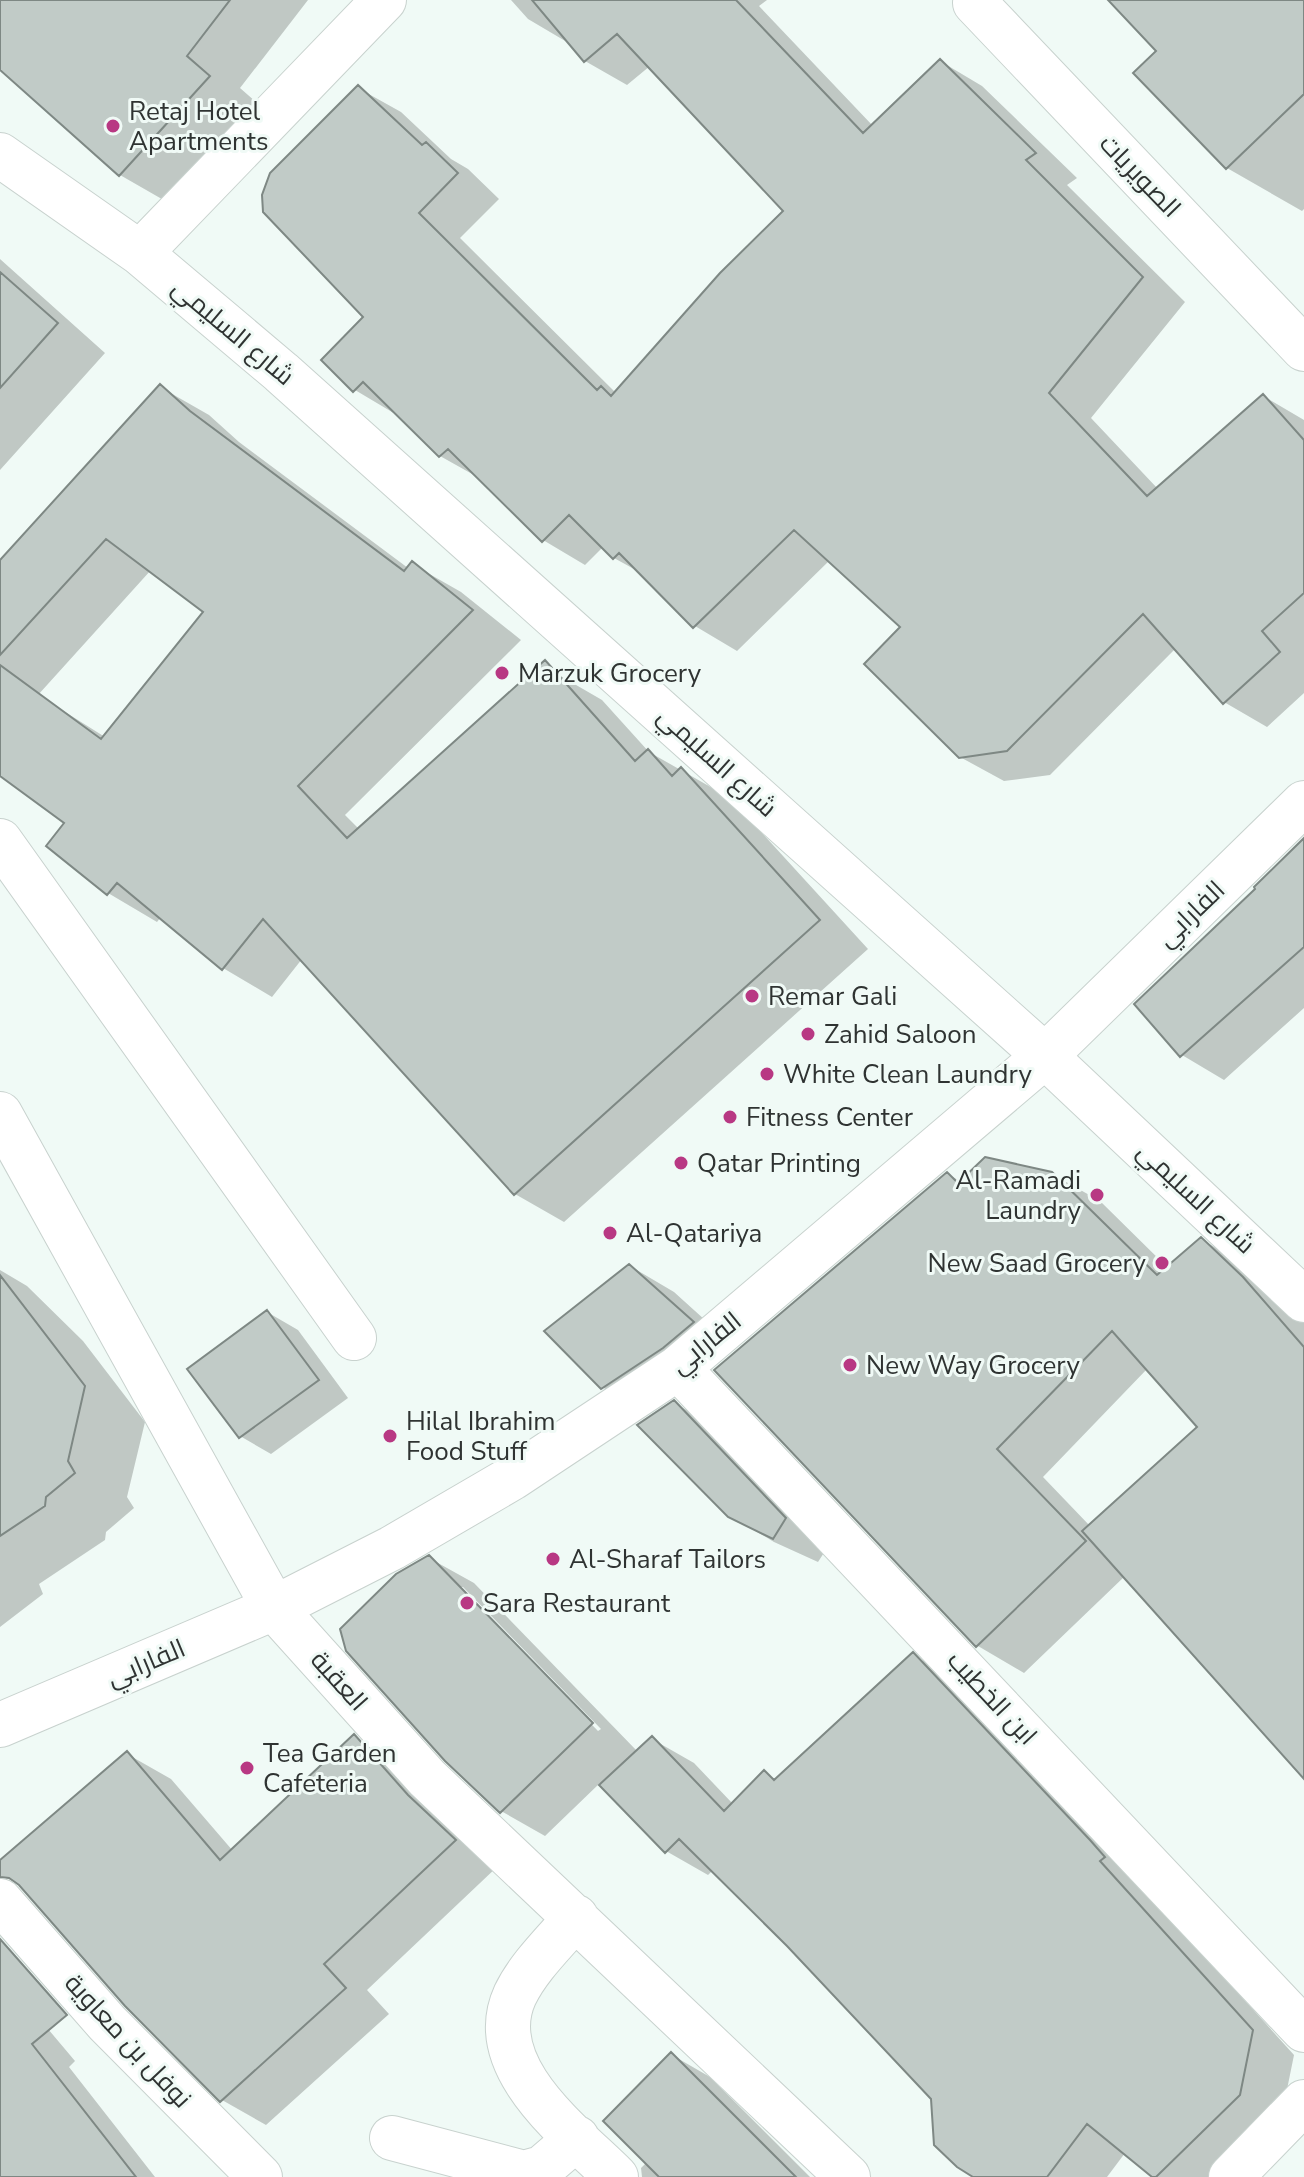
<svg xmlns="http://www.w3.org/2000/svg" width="1304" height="2177" font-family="'Nunito Sans',Cairo,sans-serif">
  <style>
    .shadow { fill: #0003; fill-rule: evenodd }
    .building { fill: #c1cbc7; stroke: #7e8884; stroke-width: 2 }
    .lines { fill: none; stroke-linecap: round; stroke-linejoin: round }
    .minor-casing { stroke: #c8d2ce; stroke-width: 46 }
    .minor { stroke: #fff; stroke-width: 44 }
    .poi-dot { fill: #b83883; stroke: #f0faf6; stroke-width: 3 }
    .labels { text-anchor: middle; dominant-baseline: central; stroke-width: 6; stroke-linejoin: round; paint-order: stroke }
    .poi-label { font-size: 26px; fill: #2f3332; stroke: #f0faf6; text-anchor: start }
    .street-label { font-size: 26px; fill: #2f3332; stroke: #f0faf6 }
  </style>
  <rect width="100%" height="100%" fill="#f0faf6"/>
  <path class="shadow" d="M 0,0 L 308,0 L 240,88 L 263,108 L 174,206 L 120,175 L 0,68 Z
    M 511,0 L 767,0 L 759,6 L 873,126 L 940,61 L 982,86 L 1077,178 L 1067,185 L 1185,302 L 1091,418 L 1158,489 L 1263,396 L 1304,420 L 1304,693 L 1267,727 L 1224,702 L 1176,648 L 1050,775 L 1004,781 L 960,757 L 903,627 L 830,560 L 737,651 L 695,626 L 643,574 L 614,558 L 603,547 L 585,565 L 543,540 L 481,479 L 440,456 L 397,415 L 355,390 L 366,317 L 358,88 L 401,112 L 451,159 L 468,169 L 499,199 L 460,238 L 616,393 L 786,211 L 650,66 L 627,85 L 585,61 L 572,45 L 528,19 Z
    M 1111,0 L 1304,0 L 1304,209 L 1302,211 L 1227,168 L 1159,51 Z
    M 0,259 L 105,353 L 0,470 Z
    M 160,387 L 209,415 L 239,442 L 408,568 L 412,564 L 461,592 L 521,640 L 345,815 L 359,829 L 552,671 L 602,700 L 649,752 L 730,798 L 868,949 L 564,1222 L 515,1194 L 302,959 L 272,997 L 223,968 L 161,917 L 157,922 L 108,893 L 49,846 L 67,823 L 0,773 L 0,563 ZM 151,570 L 206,611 L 105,737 L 38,695 Z
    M 1304,841 L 1304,1008 L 1224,1080 L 1182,1055 L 1258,889 Z
    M 948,1174 L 961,1182 L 1052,1174 L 1100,1201 L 1168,1268 L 1201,1239 L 1248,1267 L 1304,1322 L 1304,1764 L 1125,1576 L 1024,1673 L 978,1646 L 717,1370 ZM 1148,1368 L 1199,1427 L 1090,1526 L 1043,1477 Z
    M 630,1266 L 674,1292 L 736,1348 L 707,1373 L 647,1413 L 602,1387 Z
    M 0,1270 L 27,1286 L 83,1341 L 145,1422 L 127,1497 L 134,1508 L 106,1532 L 105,1540 L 39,1584 L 43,1594 L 0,1627 Z
    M 267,1312 L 298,1330 L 348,1398 L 271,1454 L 240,1436 Z
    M 674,1403 L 719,1428 L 829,1545 L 818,1562 L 774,1542 L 729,1515 Z
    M 429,1558 L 474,1583 L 637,1751 L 652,1739 L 694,1763 L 733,1804 L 764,1773 L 777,1780 L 913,1655 L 955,1679 L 1294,2055 L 1281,2119 L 1222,2177 L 1155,2177 L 1125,2153 L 1107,2177 L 977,2177 L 933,2098 L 788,1944 L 713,1870 L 708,1875 L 666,1851 L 600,1783 L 545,1836 L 501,1811 ZM 457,1587 L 463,1587 L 601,1729 L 598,1731 Z
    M 354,1737 L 398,1762 L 498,1866 L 367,1990 L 389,2014 L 266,2125 L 222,2100 L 24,1887 L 3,1875 L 0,1872 L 0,1863 L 127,1754 L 171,1779 L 233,1851 Z
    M 0,1972 L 75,2061 L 69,2067 L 155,2177 L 0,2177 Z
    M 672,2055 L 710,2077 L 810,2177 L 642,2177 L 641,2168 L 647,2162 Z"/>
  <path class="building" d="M 0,0 L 230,0 L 187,56 L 210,76 L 119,176 L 0,70 Z
    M 532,0 L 736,0 L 863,133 L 940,59 L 1036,153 L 1026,160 L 1143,277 L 1049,393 L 1147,496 L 1263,394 L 1304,440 L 1304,593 L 1262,631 L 1280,652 L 1223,704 L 1143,614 L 1007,751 L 959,758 L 864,664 L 900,627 L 794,530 L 693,628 L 619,553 L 613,559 L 569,515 L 542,542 L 448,449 L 439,457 L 363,382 L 353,392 L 321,360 L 363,317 L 263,212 L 262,195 L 270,173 L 358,85 L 422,145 L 426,142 L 458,173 L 419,213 L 597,390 L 601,386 L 611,396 L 720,273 L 783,211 L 617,34 L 584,62 Z
    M 1108,0 L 1304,0 L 1304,94 L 1226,169 L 1133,73 L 1156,51 Z
    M 0,272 L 58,323 L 0,388 Z
    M 160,384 L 190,411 L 404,571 L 412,561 L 473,610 L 298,786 L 347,838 L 545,660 L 635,761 L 648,749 L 672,776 L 681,767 L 820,920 L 514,1195 L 263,919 L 222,970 L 117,883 L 107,895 L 46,846 L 64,823 L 0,776 L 0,665 L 101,739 L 203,612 L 106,539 L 0,655 L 0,560 Z
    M 1304,838 L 1304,947 L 1180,1057 L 1134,1004 L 1255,889 L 1254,887 Z
    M 985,1157 L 1052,1172 L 1157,1275 L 1201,1237 L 1243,1277 L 1304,1347 L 1304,1779 L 1082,1531 L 1197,1427 L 1112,1331 L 997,1449 L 1086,1541 L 976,1647 L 714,1370 L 947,1172 L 958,1183 Z
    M 629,1264 L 694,1322 L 663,1348 L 601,1389 L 544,1331 Z
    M 0,1275 L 85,1386 L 68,1461 L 75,1473 L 46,1497 L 45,1506 L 0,1536 Z
    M 267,1310 L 319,1380 L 239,1438 L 187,1369 Z
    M 674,1400 L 786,1518 L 773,1539 L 728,1517 L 637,1425 Z
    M 429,1555 L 593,1723 L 500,1813 L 445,1761 L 346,1651 L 340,1629 L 396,1574 Z
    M 913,1652 L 1090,1840 L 1105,1857 L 1100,1861 L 1253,2030 L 1240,2095 L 1156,2177 L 1152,2177 L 1087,2124 L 1047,2177 L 973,2177 L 957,2167 L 934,2145 L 931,2099 L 787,1946 L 679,1839 L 665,1853 L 599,1785 L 652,1736 L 724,1811 L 764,1770 L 774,1780 Z
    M 354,1734 L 408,1795 L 456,1840 L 324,1964 L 346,1988 L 220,2102 L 125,2006 L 19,1885 L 9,1878 L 0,1877 L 0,1860 L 127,1751 L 220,1860 Z
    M 0,1939 L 67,2015 L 32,2044 L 136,2177 L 0,2177 Z
    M 671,2052 L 796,2177 L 659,2177 L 603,2121 Z"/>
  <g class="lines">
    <g class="minor-casing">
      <path id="minor" d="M 975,3 L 1304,349
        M 0,155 L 140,253 L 281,372 L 1045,1056 L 1304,1300
        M 140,253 L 384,0
        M 0,841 L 354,1338
        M 0,1114 L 274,1608 L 427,1778 L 848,2177
        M 678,1368 L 1304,2030
        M 0,1725 L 274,1608 L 392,1548 L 512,1478 L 678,1368 L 1045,1056 L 1304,803
        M 0,1901 L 107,2023 L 260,2177
        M 576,1917 C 555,1942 529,1966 515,1995 C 482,2067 572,2133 616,2177
        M 392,2138 L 524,2173 L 542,2168 L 577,2138
        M 1231,2177 L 1304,2102"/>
    </g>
    <use href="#minor" class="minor"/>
  </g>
  <g class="poi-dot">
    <circle cx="113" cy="126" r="8"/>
    <circle cx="502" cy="673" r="8"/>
    <circle cx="752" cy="996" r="8"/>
    <circle cx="808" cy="1034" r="8"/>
    <circle cx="767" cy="1074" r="8"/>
    <circle cx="730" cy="1117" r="8"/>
    <circle cx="681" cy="1163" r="8"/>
    <circle cx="1097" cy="1195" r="8"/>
    <circle cx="610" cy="1233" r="8"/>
    <circle cx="1162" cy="1263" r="8"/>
    <circle cx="850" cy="1365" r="8"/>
    <circle cx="390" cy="1436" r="8"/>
    <circle cx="553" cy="1559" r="8"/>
    <circle cx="467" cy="1603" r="8"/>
    <circle cx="247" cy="1768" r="8"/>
  </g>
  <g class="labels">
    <g class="poi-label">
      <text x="129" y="111">Retaj Hotel<tspan x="129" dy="30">Apartments</tspan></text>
      <text x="518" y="673">Marzuk Grocery</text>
      <text x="768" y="996">Remar Gali</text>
      <text x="824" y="1034">Zahid Saloon</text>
      <text x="783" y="1074">White Clean Laundry</text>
      <text x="746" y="1117">Fitness Center</text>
      <text x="697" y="1163">Qatar Printing</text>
      <text x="1081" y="1180" text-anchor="end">Al-Ramadi<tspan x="1081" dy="30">Laundry</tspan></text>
      <text x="626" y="1233">Al-Qatariya</text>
      <text x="1146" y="1263" text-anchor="end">New Saad Grocery</text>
      <text x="866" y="1365">New Way Grocery</text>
      <text x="406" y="1421">Hilal Ibrahim<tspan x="406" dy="30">Food Stuff</tspan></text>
      <text x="569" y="1559">Al-Sharaf Tailors</text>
      <text x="483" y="1603">Sara Restaurant</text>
      <text x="263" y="1753">Tea Garden<tspan x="263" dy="30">Cafeteria</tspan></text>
    </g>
    <g class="street-label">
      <text transform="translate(1140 176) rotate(46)">الصويريات</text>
      <text transform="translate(233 332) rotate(40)">شارع السليمي</text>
      <text transform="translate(717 762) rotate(42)">شارع السليمي</text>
      <text transform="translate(1191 914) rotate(-44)">الفارابي</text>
      <text transform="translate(1196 1198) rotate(43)">شارع السليمي</text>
      <text transform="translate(706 1343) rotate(-39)">الفارابي</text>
      <text transform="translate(146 1663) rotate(-23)">الفارابي</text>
      <text transform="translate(339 1681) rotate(48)">العقبة</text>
      <text transform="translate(992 1698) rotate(47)">ابن الخطيب</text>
      <text transform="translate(128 2041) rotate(47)">نوفل بن معاوية</text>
    </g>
  </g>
</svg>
